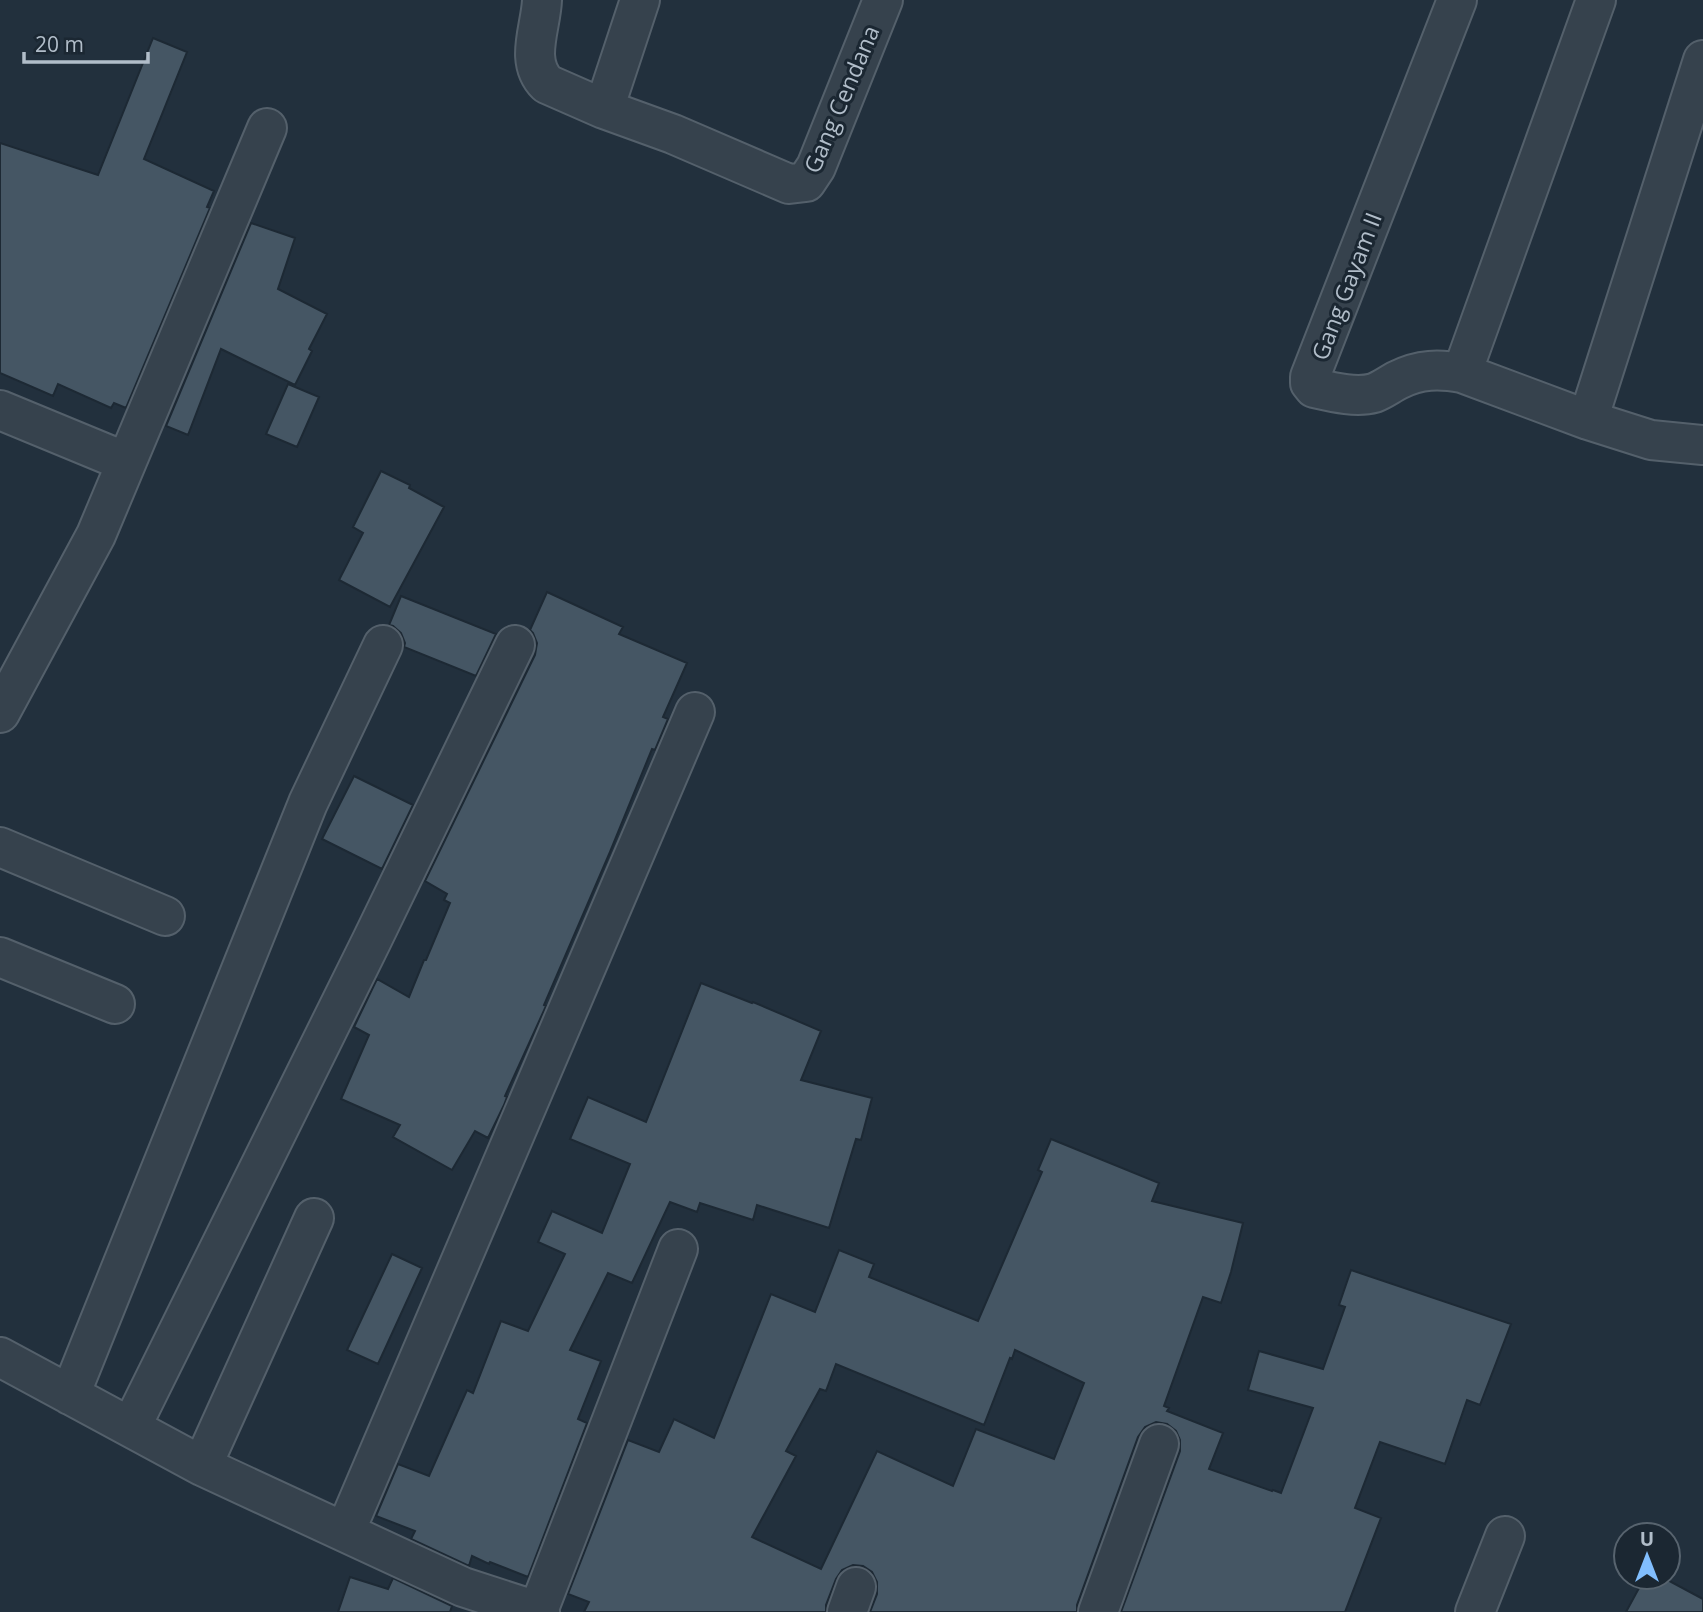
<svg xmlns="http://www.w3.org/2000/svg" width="1703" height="1612" font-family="'Open Sans',sans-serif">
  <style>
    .building { fill: #455664; stroke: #1d2934; stroke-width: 2; fill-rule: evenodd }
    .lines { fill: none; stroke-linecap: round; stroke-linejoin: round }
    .minor-casing { stroke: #54606b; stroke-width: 42 }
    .minor { stroke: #36424d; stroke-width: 38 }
    .labels { text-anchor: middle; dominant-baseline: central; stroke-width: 6; stroke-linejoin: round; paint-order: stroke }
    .street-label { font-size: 23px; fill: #b1bdc9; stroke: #1b2732 }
  </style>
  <rect width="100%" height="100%" fill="#22303d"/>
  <path class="building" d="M 153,38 L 187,52 L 144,159 L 214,191 L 207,207 L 210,208 L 126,408 L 114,403 L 111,408 L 58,384 L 53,396 L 0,373 L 0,143 L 98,175 Z
    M 251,223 L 295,238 L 278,289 L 327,314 L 309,349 L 312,351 L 295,385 L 221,349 L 188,435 L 166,426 Z
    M 288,384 L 319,397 L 297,447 L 266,434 Z
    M 381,471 L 410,485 L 409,488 L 444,507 L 390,607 L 339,580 L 363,533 L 353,527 Z
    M 547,592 L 623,627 L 619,634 L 687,663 L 663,717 L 668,719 L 655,750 L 652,749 L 610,852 L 544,1005 L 546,1006 L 505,1096 L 507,1097 L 504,1105 L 488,1138 L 475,1131 L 452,1170 L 393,1137 L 400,1125 L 341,1099 L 369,1035 L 354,1027 L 377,979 L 409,997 L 424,960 L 426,960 L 450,903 L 444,900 L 447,894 L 425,881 L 535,655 L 537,643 L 533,633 L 530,630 Z
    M 401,596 L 496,634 L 476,676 L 404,647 L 405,643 L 401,633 L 393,626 L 389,625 Z
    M 354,776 L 413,805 L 382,869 L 322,839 Z
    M 701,983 L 752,1003 L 753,1002 L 821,1031 L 801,1080 L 872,1098 L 861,1140 L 856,1139 L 829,1228 L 757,1205 L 753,1220 L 700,1203 L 697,1212 L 670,1202 L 632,1283 L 608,1273 L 570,1350 L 601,1361 L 578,1419 L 587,1423 L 528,1577 L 490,1562 L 489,1564 L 472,1556 L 469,1566 L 411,1539 L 415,1531 L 376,1516 L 398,1464 L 429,1476 L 467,1390 L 473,1393 L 501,1321 L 528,1331 L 565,1254 L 538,1242 L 552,1211 L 602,1233 L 630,1164 L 570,1139 L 588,1097 L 646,1122 Z
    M 1051,1139 L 1159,1183 L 1152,1201 L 1243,1223 L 1231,1272 L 1221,1303 L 1203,1297 L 1164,1406 L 1169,1408 L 1167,1411 L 1223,1433 L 1209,1469 L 1272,1491 L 1273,1490 L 1281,1493 L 1313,1408 L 1248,1390 L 1259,1351 L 1323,1369 L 1345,1307 L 1339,1305 L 1351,1270 L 1511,1324 L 1480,1405 L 1467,1400 L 1445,1464 L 1380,1442 L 1355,1508 L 1381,1518 L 1345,1612 L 1121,1612 L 1180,1451 L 1180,1440 L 1176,1431 L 1167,1424 L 1156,1422 L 1145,1427 L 1138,1437 L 1077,1605 L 1077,1612 L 870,1612 L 877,1594 L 877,1582 L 872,1572 L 863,1566 L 853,1565 L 842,1570 L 836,1579 L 826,1605 L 826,1612 L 584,1612 L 589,1602 L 568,1594 L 628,1440 L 659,1452 L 674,1419 L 714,1438 L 771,1294 L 815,1312 L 839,1250 L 874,1264 L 869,1277 L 978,1321 L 1042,1172 L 1038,1170 ZM 1015,1350 L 1084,1383 L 1054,1459 L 976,1429 L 953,1486 L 877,1451 L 821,1569 L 752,1537 L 796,1456 L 786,1451 L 820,1389 L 826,1391 L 836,1364 L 984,1425 L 1010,1358 L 1012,1359 Z
    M 392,1254 L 422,1268 L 378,1364 L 347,1350 Z
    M 350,1577 L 388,1589 L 393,1578 L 452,1606 L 450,1612 L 338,1612 Z
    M 1645,1577 L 1662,1577 L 1703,1599 L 1703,1612 L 1626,1612 Z"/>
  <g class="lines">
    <g class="minor-casing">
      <path id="minor" d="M 542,0 C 541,28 524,61 547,84 L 604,109 L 673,134 L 789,184 L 806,182 L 816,167 L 883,0
        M 1457,0 L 1310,377 L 1310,383 L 1314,388 C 1332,392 1356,398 1374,393 C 1382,390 1390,384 1398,380 C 1420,369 1439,369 1462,373 L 1588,420 L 1651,440 L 1703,445
        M 604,109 L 640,0
        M 1462,373 L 1596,0
        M 0,410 L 126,462
        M 1588,420 L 1703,60
        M 0,713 L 96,535 L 267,128
        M 0,847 L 165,916
        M 0,957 L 115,1004
        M 0,1357 L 202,1466 L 463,1587 L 540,1612
        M 70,1395 L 308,803 L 383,645
        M 131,1427 L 372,940 L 515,645
        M 202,1466 L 314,1218
        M 345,1532 L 695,712
        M 538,1611 L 678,1249
        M 847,1612 L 856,1587
        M 1098,1612 L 1159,1444
        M 1475,1612 L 1505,1536"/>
    </g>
    <use href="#minor" class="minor"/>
  </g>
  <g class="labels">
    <g class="street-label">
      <text transform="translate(841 99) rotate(-67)">Gang Cendana</text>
      <text transform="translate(1346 286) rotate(-69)">Gang Gayam II</text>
    </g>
  </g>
  <g transform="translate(1647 1556)"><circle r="33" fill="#1b2732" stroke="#57636e" stroke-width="2"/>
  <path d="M0-5L12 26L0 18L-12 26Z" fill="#81befe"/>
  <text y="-10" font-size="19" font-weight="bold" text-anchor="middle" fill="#b1bdc9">U</text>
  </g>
  <path d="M24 52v10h124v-10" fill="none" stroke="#b1bdc9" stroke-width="3.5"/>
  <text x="35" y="52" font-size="21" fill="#b1bdc9" stroke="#1b2732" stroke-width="5" paint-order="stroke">20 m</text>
</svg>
